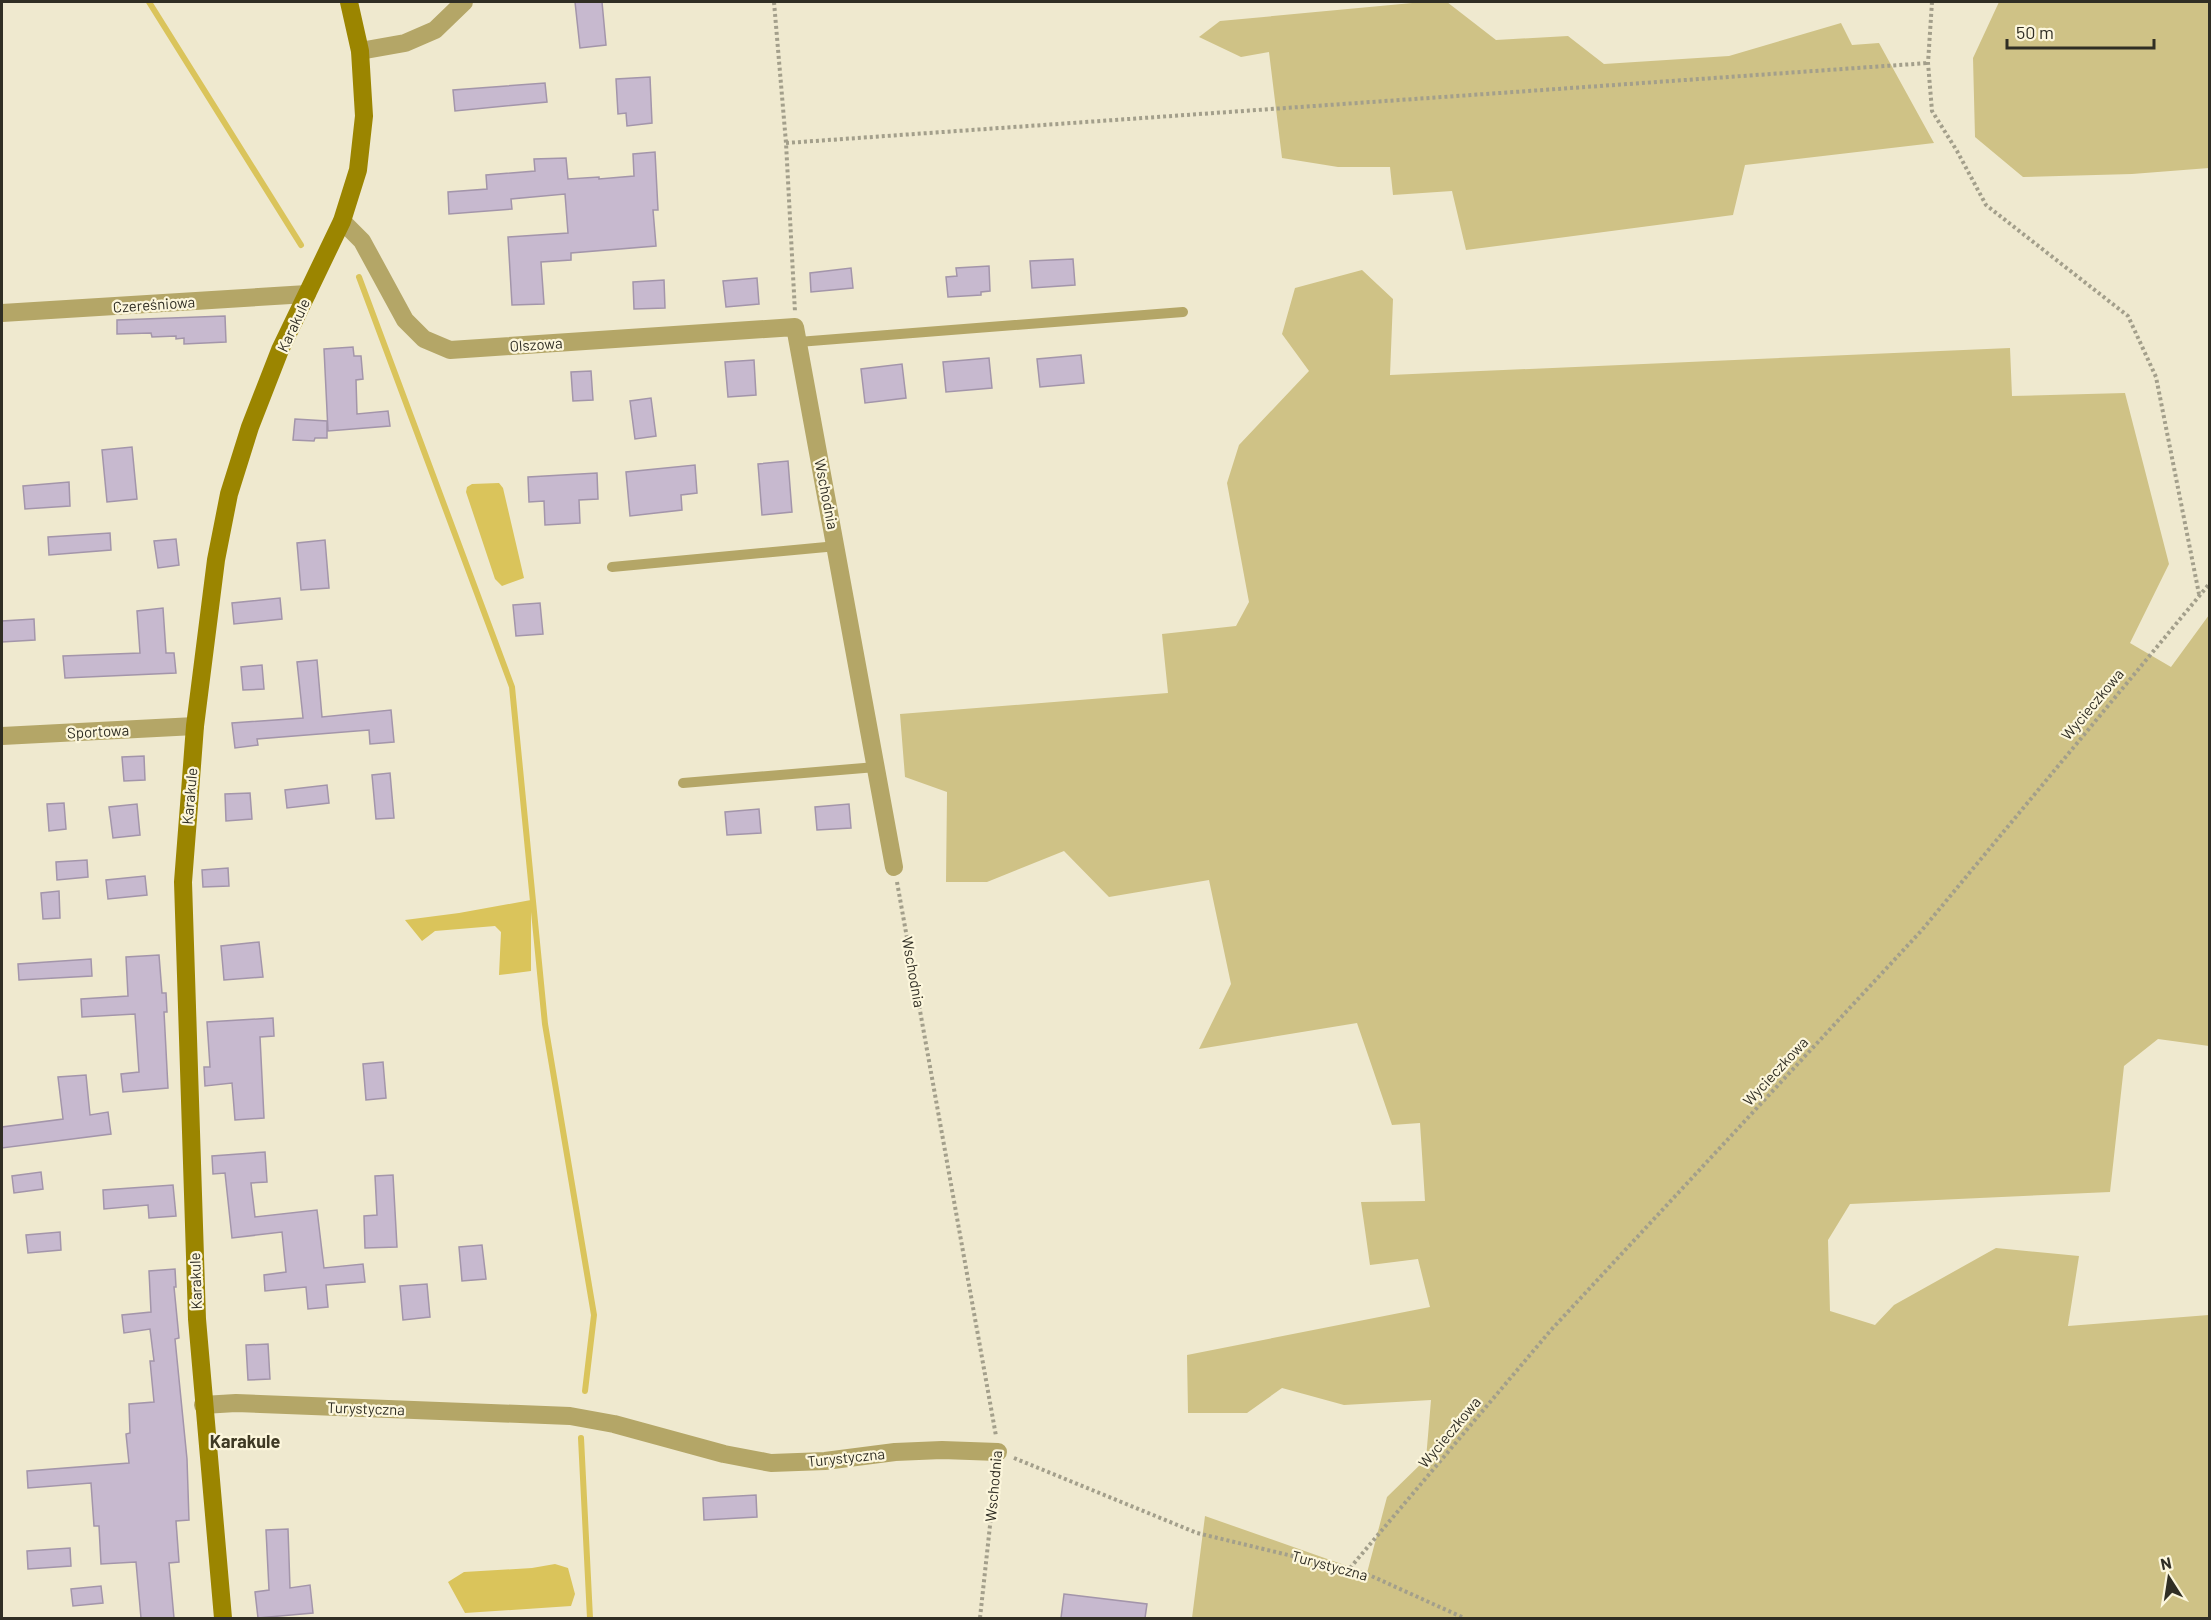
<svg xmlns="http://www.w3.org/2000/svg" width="2211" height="1620" font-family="Barlow,sans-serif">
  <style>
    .green { fill: #cfc286 }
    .water { fill: #dac45b }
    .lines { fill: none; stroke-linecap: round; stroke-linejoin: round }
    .stream { stroke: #dac45b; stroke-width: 6 }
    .building { fill: #c7b9cf; stroke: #a395aa; stroke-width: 1.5 }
    .path { stroke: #a39f8b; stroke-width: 4; stroke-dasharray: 3 3; stroke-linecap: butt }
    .lane { stroke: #b4a667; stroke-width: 10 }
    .street { stroke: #b4a667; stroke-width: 18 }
    .secondary { stroke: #9b8500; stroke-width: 18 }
    .labels { text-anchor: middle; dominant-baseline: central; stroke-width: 4.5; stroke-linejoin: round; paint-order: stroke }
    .street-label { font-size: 15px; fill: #302e24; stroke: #fcf6dc }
    .quarter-label { font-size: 18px; font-weight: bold; fill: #3e3924; stroke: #fcf6dc }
  </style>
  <rect width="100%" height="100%" fill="#efe9cf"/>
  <path class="green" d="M 1423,2 L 1447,2 L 1496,40 L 1568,36 L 1604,64 L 1729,56 L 1841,23 L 1852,45 L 1879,43 L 1934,143 L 1745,165 L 1733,215 L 1466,250 L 1452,191 L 1393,195 L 1390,167 L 1338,167 L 1282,158 L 1269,52 L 1241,57 L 1199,37 L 1220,21 Z
    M 1999,2 L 2209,2 L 2209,168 L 2132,174 L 2023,177 L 1975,137 L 1973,58 Z
    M 1362,270 L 1393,299 L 1390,375 L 2010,348 L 2012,396 L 2125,393 L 2169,564 L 2130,643 L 2171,667 L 2209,615 L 2209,1046 L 2158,1039 L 2124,1066 L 2110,1192 L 1850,1204 L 1828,1240 L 1830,1311 L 1875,1325 L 1894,1305 L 1996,1248 L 2079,1256 L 2068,1326 L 2209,1315 L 2209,1618 L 1192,1618 L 1205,1516 L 1367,1573 L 1387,1497 L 1426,1459 L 1431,1400 L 1344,1405 L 1282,1388 L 1247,1413 L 1188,1413 L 1187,1355 L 1430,1307 L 1418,1259 L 1370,1265 L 1361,1202 L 1425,1201 L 1420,1123 L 1392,1125 L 1357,1023 L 1199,1049 L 1231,984 L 1209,880 L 1109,897 L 1064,851 L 987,882 L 946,882 L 947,792 L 905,777 L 900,714 L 1168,693 L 1162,634 L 1236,626 L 1249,602 L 1227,483 L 1239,445 L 1309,371 L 1282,334 L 1295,288 Z"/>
  <path class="water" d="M 499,483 L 503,488 L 524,578 L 502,586 L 495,579 L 466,492 L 467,487 L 472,484 Z
    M 531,900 L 531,971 L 499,975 L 501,932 L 495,926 L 435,931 L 422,941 L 405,920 L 459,913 Z
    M 555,1564 L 568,1568 L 575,1594 L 571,1606 L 465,1613 L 448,1582 L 464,1572 L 532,1568 Z"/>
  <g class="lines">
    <path class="stream" d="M 149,2 L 301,245
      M 359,277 L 512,687 L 545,1024 L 594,1315 L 585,1391
      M 581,1438 L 590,1618"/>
  </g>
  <path class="building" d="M 575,2 L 602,2 L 606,45 L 580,48 Z
    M 650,77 L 652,123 L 627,126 L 626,113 L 618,114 L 616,79 Z
    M 545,83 L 547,102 L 455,111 L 453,90 Z
    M 655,152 L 658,210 L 653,210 L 656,246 L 571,253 L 571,260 L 541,262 L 544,304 L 512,305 L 508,237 L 568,233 L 565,194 L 511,199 L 512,209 L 449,214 L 448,192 L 487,189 L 486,175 L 535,171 L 534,159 L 566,158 L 568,179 L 599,177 L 599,179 L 634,176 L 633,154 Z
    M 1073,259 L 1075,285 L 1032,288 L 1030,261 Z
    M 989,266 L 990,291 L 981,292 L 981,295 L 948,297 L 946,277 L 957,276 L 956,268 Z
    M 851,268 L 853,288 L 811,292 L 810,273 Z
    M 757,278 L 759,304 L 726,307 L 723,281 Z
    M 664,280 L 665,308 L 634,309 L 633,282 Z
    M 225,316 L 226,342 L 184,344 L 184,338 L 176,339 L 176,336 L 152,337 L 151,333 L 117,334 L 117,320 Z
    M 353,347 L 354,356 L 361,356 L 363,379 L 356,380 L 357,414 L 388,411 L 390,426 L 328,431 L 324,349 Z
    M 1081,355 L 1084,383 L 1040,387 L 1037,359 Z
    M 989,358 L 992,388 L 946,392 L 943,362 Z
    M 754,360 L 756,395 L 728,397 L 725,362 Z
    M 902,364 L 906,398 L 865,403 L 861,369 Z
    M 591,371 L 593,400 L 573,401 L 571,372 Z
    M 651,398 L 656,436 L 635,439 L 630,401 Z
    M 295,419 L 327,421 L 327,438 L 315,438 L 314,441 L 293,440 Z
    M 132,447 L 137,499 L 107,502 L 102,450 Z
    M 788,461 L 792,512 L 762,515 L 758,464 Z
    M 695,465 L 697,493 L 681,495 L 682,510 L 630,516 L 626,472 Z
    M 597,473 L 598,499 L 579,500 L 580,523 L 545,525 L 544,501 L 529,502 L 528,477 Z
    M 69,482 L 70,506 L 25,509 L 23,486 Z
    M 110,533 L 111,550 L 49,555 L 48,537 Z
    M 176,539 L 179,565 L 158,568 L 154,541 Z
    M 325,540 L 329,588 L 301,590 L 297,543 Z
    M 280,598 L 282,619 L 234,624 L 232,603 Z
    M 540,603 L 543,634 L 516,636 L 513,605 Z
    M 163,608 L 166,653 L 174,653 L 176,673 L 65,678 L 63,656 L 140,653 L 137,611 Z
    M 34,619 L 35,640 L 2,642 L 2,621 Z
    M 317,660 L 322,717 L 391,710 L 394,742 L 370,744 L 369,730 L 257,739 L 258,745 L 235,748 L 232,723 L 303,718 L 297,662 Z
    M 262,665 L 264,689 L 243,690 L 241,667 Z
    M 144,756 L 145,780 L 124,781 L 122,757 Z
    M 390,773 L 394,818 L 376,819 L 372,775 Z
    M 327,785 L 329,803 L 287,808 L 285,790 Z
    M 250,793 L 252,819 L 226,821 L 225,794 Z
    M 64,803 L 66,829 L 49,831 L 47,804 Z
    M 137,804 L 140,835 L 113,838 L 109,807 Z
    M 849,804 L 851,828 L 817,830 L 815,807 Z
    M 759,809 L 761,833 L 727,835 L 725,812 Z
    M 87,860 L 88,877 L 57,880 L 56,862 Z
    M 228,868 L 229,886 L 203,887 L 202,870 Z
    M 145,876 L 147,895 L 108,899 L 106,880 Z
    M 59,891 L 60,918 L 43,919 L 41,893 Z
    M 259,942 L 263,977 L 224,980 L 221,946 Z
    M 159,955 L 162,993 L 166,993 L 167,1012 L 164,1012 L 168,1088 L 123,1092 L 121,1074 L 139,1072 L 135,1014 L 82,1017 L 81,999 L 128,996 L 126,957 Z
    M 91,959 L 92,976 L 19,980 L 18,964 Z
    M 273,1018 L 274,1036 L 260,1037 L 264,1118 L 235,1120 L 232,1083 L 205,1086 L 204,1067 L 210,1067 L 207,1022 Z
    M 383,1062 L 386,1098 L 366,1100 L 363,1064 Z
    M 86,1075 L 90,1115 L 108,1112 L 111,1134 L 2,1148 L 2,1127 L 63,1119 L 58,1077 Z
    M 265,1152 L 267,1182 L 251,1183 L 255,1217 L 317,1210 L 324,1268 L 363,1264 L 365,1282 L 326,1285 L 328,1307 L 308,1309 L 306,1287 L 265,1291 L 264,1275 L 286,1272 L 282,1232 L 232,1238 L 225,1173 L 213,1174 L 212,1156 Z
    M 41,1172 L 43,1189 L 14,1193 L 12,1176 Z
    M 393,1175 L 397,1247 L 365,1248 L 364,1216 L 377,1215 L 375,1176 Z
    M 173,1185 L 176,1216 L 149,1218 L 148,1205 L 104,1209 L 103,1190 Z
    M 60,1232 L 61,1250 L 28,1253 L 26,1235 Z
    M 482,1245 L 486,1279 L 462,1281 L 459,1247 Z
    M 175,1269 L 176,1287 L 174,1287 L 179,1338 L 175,1339 L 187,1459 L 189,1520 L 176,1521 L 179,1562 L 169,1563 L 174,1618 L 141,1618 L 136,1562 L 101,1564 L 99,1526 L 94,1526 L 91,1483 L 28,1488 L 27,1471 L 129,1463 L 126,1434 L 130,1433 L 129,1404 L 154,1402 L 150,1361 L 154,1361 L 150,1329 L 124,1333 L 122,1315 L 151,1312 L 149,1271 Z
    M 427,1284 L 430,1317 L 403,1320 L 400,1286 Z
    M 268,1344 L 270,1379 L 248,1380 L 246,1345 Z
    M 756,1495 L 757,1517 L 704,1520 L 703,1498 Z
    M 288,1529 L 290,1588 L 310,1585 L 313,1613 L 258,1618 L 255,1592 L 269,1590 L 266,1530 Z
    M 70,1548 L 71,1566 L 28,1569 L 27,1551 Z
    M 101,1586 L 103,1603 L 73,1606 L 71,1589 Z
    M 1064,1594 L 1147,1604 L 1145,1618 L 1061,1618 Z"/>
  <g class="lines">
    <path class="path" d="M 774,2 L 786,143 L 795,312
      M 1932,2 L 1928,63 L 1932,111 L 1957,151 L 1986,205 L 2128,316 L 2156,377 L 2199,594
      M 786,143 L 1928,63
      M 897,882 L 996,1436
      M 1014,1458 L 1197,1533 L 1367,1574 L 1464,1618
      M 1350,1568 L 1551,1330 L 1922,930 L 2210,583
      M 980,1618 L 996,1470"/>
    <path class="lane" d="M 798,342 L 1183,312
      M 612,567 L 837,546
      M 683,783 L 876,767"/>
    <path class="street" d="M 360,51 L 405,43 L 435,30 L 464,2
      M 342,221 L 362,241 L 405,320 L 424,339 L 450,350 L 795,327 L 894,867
      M 2,313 L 307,294
      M 2,736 L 195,726
      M 203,1405 L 236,1403 L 570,1416 L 614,1424 L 724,1454 L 771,1463 L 825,1461 L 895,1452 L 942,1450 L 998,1452"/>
    <path class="secondary" d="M 223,1618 L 197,1319 L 183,882 L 189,805 L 195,726 L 216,560 L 229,494 L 250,427 L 280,350 L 342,221 L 358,170 L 364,116 L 360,51 L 349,2"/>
  </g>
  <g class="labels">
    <g class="street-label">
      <text transform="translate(154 304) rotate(-4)">Czereśniowa</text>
      <text transform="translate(293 325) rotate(-65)">Karakule</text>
      <text transform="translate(536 344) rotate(-4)">Olszowa</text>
      <text transform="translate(827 494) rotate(79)">Wschodnia</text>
      <text transform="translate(2092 704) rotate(-50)">Wycieczkowa</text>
      <text transform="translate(98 731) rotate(-3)">Sportowa</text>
      <text transform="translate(189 796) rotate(-85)">Karakule</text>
      <text transform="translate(914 972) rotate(80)">Wschodnia</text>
      <text transform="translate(1775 1071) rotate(-47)">Wycieczkowa</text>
      <text transform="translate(195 1281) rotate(-92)">Karakule</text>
      <text transform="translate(366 1408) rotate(2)">Turystyczna</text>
      <text transform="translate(1449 1432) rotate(-50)">Wycieczkowa</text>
      <text transform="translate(846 1457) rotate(-6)">Turystyczna</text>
      <text transform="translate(993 1486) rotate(-85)">Wschodnia</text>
      <text transform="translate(1330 1565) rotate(15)">Turystyczna</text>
    </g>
    <g class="quarter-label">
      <text x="245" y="1441">Karakule</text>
    </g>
  </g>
  <rect width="2211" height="1620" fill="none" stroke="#302e24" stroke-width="6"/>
  <g transform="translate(2169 1578) rotate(348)" stroke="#fcf6dc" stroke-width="4.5" paint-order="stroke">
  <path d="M0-4.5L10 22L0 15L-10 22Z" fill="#302e24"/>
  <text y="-9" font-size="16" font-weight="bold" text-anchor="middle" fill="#302e24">N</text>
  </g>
  <path d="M2007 39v9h147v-9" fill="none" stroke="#302e24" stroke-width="3"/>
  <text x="2016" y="39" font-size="18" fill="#302e24" stroke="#fcf6dc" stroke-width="4.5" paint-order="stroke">50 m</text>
</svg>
